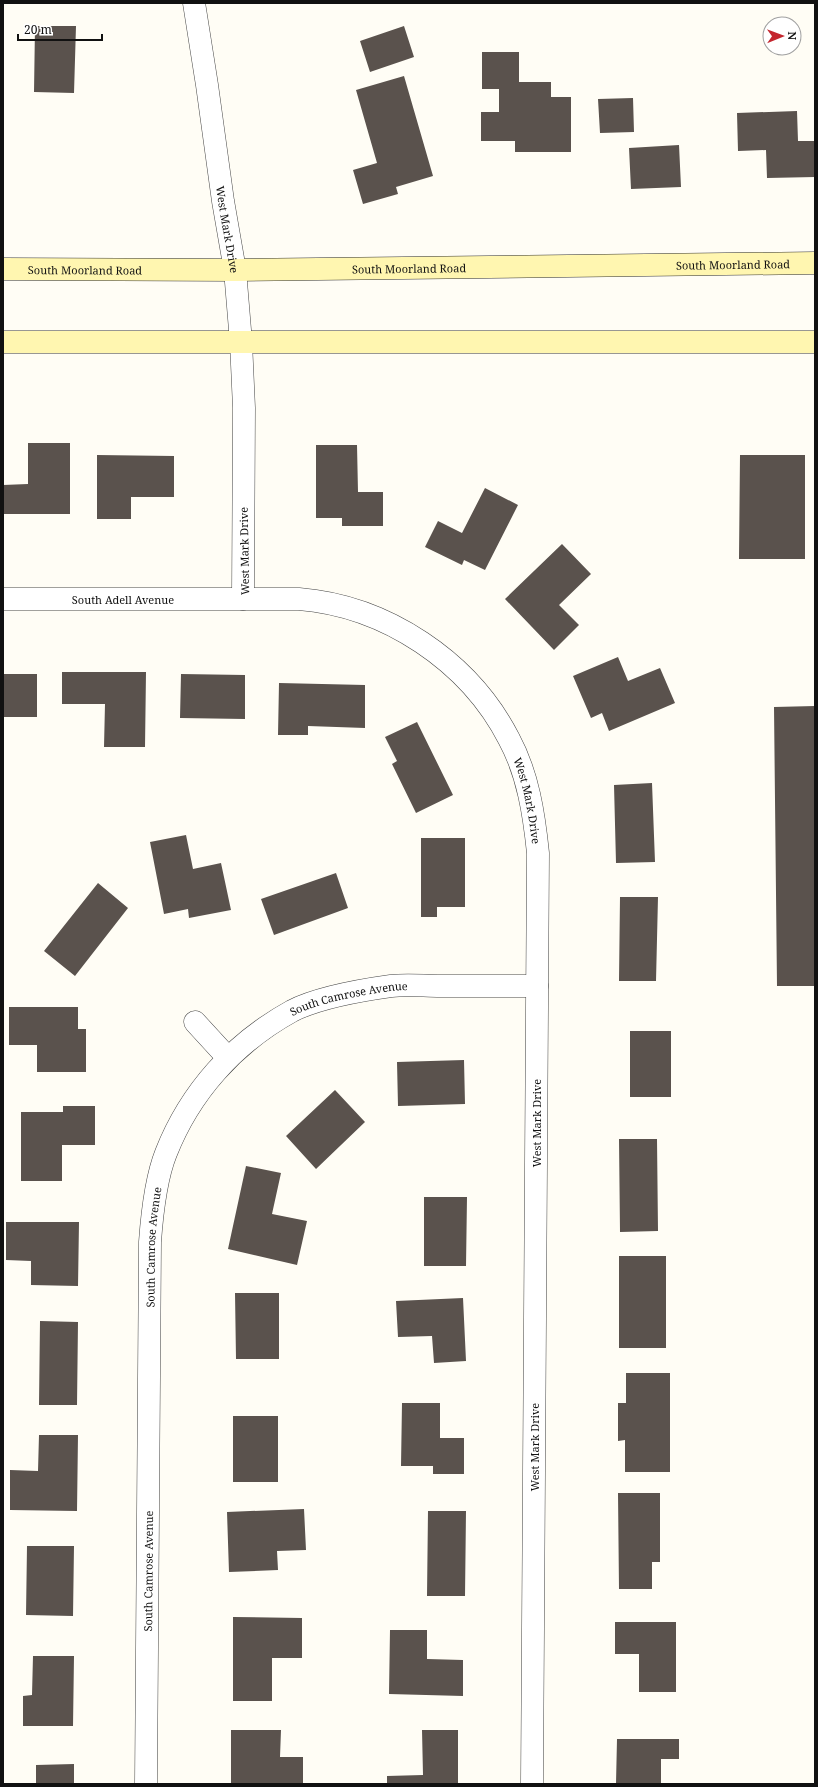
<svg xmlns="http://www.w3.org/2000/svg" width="818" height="1787" font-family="'Noto Serif',serif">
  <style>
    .building { fill: #5a524d }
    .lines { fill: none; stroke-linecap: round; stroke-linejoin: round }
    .minor-casing { stroke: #444; stroke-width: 23 }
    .secondary-casing { stroke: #333; stroke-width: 23 }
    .minor { stroke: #fff; stroke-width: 22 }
    .secondary { stroke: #fff6b0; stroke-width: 22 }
    .labels { text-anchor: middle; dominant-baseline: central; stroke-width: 4; stroke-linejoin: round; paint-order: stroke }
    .street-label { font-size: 11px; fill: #111; stroke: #fff }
  </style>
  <rect width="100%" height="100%" fill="#fffdf5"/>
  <path class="building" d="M 35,26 L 76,26 L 74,93 L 34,92 Z
    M 404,26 L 414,57 L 370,72 L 360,41 Z
    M 482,52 L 519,52 L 519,82 L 551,82 L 551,97 L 571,97 L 571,152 L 515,152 L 515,141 L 481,141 L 481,112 L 499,112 L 499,89 L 482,89 Z
    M 404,76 L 433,176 L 396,187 L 398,194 L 363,204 L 353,170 L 377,163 L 356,90 Z
    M 633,98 L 634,132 L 600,133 L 598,99 Z
    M 797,111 L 798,141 L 815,141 L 815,177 L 767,178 L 766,150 L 738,151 L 737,113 Z
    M 679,145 L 681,187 L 631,189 L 629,148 Z
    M 28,443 L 70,443 L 70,514 L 3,514 L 3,485 L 28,484 Z
    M 316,445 L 357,445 L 358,492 L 383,492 L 383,526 L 342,526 L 342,518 L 316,518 Z
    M 97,455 L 174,456 L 174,497 L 131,497 L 131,519 L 97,519 Z
    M 740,455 L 805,455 L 805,559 L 739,559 Z
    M 485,488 L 518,505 L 485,570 L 464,560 L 462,565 L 425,547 L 438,521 L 462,533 Z
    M 562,544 L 591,574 L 559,605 L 579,625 L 554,650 L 505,599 Z
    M 618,657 L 628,681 L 660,668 L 675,703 L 609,731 L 602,713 L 591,718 L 573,676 Z
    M 62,672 L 146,672 L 145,747 L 104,747 L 105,704 L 62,704 Z
    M 3,674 L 37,674 L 37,717 L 3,717 Z
    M 181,674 L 245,675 L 245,719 L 180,718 Z
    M 279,683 L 365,685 L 365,728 L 308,726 L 308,735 L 278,735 Z
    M 815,706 L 815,986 L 777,986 L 774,707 Z
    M 417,722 L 453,795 L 416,813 L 392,764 L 397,761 L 385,737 Z
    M 652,783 L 655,862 L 616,863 L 614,785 Z
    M 186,835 L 193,869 L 221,863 L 231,910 L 189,918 L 188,909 L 164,914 L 150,842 Z
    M 421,838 L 465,838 L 465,907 L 437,907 L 437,917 L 421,917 Z
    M 336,873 L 348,908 L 274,935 L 261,899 Z
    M 98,883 L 128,908 L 75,976 L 44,951 Z
    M 620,897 L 658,897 L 656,981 L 619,981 Z
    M 9,1007 L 78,1007 L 78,1029 L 86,1029 L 86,1072 L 37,1072 L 37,1045 L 9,1045 Z
    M 630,1031 L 671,1031 L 671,1097 L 630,1097 Z
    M 464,1060 L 465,1104 L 398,1106 L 397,1062 Z
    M 335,1090 L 365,1122 L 316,1169 L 286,1136 Z
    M 63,1106 L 95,1106 L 95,1145 L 62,1145 L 62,1181 L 21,1181 L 21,1112 L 63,1112 Z
    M 619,1139 L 657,1139 L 658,1231 L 620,1232 Z
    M 246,1166 L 281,1173 L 272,1214 L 307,1221 L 297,1265 L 228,1249 Z
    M 424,1197 L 467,1197 L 466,1266 L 424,1266 Z
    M 6,1222 L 79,1222 L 78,1286 L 31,1285 L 31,1261 L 6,1260 Z
    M 619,1256 L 666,1256 L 666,1348 L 619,1348 Z
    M 235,1293 L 279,1293 L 279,1359 L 236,1359 Z
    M 463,1298 L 466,1361 L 434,1363 L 432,1336 L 398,1337 L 396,1301 Z
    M 40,1321 L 78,1322 L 77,1405 L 39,1405 Z
    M 626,1373 L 670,1373 L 670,1472 L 625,1472 L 625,1440 L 618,1441 L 618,1403 L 626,1403 Z
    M 402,1403 L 440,1403 L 440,1438 L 464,1438 L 464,1474 L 433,1474 L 433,1466 L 401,1466 Z
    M 233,1416 L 278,1416 L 278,1482 L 233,1482 Z
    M 39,1435 L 78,1435 L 77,1511 L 10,1510 L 10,1470 L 38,1471 Z
    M 618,1493 L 660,1493 L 660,1562 L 652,1562 L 652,1589 L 619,1589 Z
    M 304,1509 L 306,1550 L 277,1551 L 278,1570 L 229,1572 L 227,1512 Z
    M 428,1511 L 466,1511 L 465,1596 L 427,1596 Z
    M 27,1546 L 74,1546 L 73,1616 L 26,1615 Z
    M 233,1617 L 302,1618 L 302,1658 L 272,1658 L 272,1701 L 233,1701 Z
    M 615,1622 L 676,1622 L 676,1692 L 639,1692 L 639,1654 L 615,1654 Z
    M 390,1630 L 427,1630 L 427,1659 L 463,1660 L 463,1696 L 389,1694 Z
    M 33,1656 L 74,1656 L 73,1726 L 23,1726 L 23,1696 L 32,1695 Z
    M 231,1730 L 281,1730 L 280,1757 L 303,1757 L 303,1784 L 231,1784 Z
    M 422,1730 L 458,1730 L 458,1784 L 387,1784 L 387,1776 L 423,1775 Z
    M 617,1739 L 679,1739 L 679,1759 L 661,1759 L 661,1784 L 616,1784 Z
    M 74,1764 L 74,1784 L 36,1784 L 36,1765 Z"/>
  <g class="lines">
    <g class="minor-casing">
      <g id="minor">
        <path id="s1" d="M 194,3 L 207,85 L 223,201 L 235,270 L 241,342 L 244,408 L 243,599"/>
        <path id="s2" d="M 3,599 L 299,599 C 386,606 469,661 509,739 C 528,774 534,814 538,853 L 532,1784"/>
        <path d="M 195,1022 L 228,1058"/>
        <path id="s3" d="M 146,1784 L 150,1242 C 152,1214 156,1178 166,1153 C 190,1092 234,1043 292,1011 C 319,997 362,990 391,986 C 407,984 424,986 440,986 C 472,986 504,986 537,986"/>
      </g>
    </g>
    <g class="secondary-casing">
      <g id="secondary">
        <path id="s4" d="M 3,269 L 235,270 L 815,263"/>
        <path d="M 3,342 L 815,342"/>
      </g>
    </g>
    <use href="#minor" class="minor"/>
    <use href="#secondary" class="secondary"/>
  </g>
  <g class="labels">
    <g class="street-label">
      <text stroke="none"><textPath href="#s1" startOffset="229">West Mark Drive</textPath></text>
      <text stroke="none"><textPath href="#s4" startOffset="730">South Moorland Road</textPath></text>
      <text stroke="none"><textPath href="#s4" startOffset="406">South Moorland Road</textPath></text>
      <text stroke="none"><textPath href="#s4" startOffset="82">South Moorland Road</textPath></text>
      <text transform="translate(244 551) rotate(-91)">West Mark Drive</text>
      <text stroke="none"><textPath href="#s2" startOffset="120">South Adell Avenue</textPath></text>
      <text stroke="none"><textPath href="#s2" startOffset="624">West Mark Drive</textPath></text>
      <text stroke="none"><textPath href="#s3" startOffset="885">South Camrose Avenue</textPath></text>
      <text transform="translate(536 1123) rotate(-90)">West Mark Drive</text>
      <text stroke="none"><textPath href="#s3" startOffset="537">South Camrose Avenue</textPath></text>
      <text transform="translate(534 1447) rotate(-90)">West Mark Drive</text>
      <text stroke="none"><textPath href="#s3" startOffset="213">South Camrose Avenue</textPath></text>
    </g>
  </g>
  <rect width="818" height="1787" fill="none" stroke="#111111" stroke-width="8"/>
  <g transform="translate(782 36) rotate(89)"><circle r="19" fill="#ffffff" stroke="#a0a0a0"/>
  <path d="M0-3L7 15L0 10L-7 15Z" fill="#c4262e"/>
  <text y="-6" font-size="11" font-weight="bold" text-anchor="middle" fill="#111111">N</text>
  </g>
  <path d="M18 34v6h84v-6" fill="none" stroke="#111111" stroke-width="2"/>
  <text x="24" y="34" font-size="12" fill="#111111" stroke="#ffffff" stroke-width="3" paint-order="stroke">20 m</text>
</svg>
